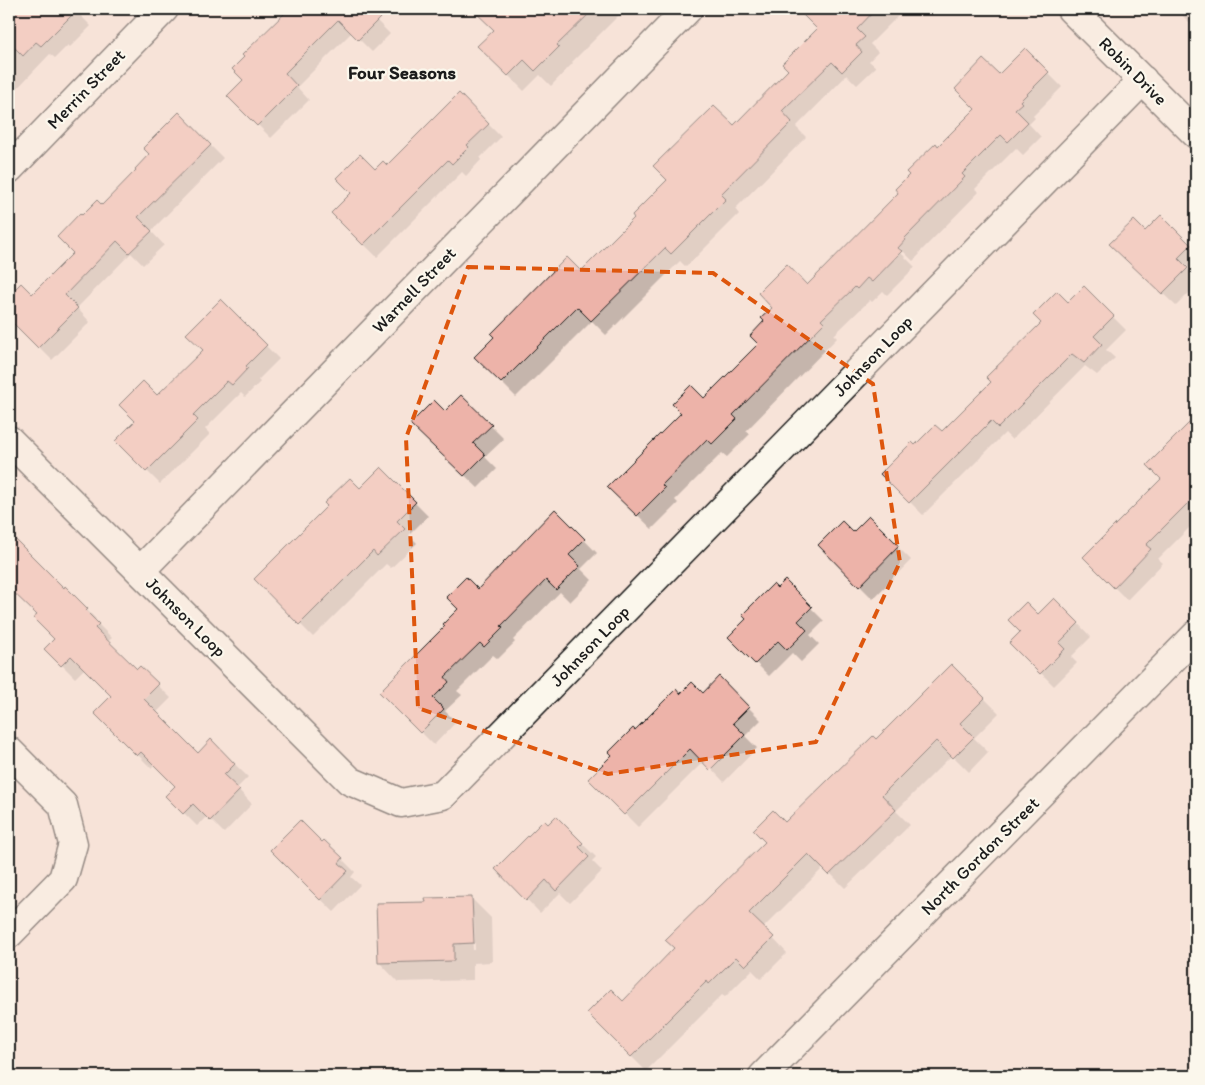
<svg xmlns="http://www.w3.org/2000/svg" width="1205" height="1085" font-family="Itim,sans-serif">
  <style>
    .shadow { fill: #0003; fill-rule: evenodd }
    .building { fill: #edb3a9; stroke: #1c1c1c }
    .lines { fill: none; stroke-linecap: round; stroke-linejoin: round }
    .minor-casing { stroke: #1c1c1c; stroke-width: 31 }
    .tertiary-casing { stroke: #1c1c1c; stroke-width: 31 }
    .minor { stroke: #fbf7ec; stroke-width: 28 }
    .tertiary { stroke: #fbf7ec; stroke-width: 28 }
    .marked { fill: none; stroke: #de560d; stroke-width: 4; stroke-dasharray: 10 6; stroke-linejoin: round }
    .labels { text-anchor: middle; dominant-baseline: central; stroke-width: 4.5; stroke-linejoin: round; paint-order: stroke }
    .street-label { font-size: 18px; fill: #1c1c1c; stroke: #fbf7ec }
    .neighbourhood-label { font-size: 19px; font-weight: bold; fill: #1c1c1c; stroke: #fbf7ec }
  </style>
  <rect width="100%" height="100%" fill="#f7e3d8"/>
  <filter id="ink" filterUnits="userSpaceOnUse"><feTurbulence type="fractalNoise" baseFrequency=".02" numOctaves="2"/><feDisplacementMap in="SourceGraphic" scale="10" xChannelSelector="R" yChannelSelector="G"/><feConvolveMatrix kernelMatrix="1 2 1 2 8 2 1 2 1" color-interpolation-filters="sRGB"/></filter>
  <g filter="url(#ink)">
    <path class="shadow" d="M 9,9 L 74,9 L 91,26 L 70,47 L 68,45 L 55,58 L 50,54 L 9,97 Z
      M 290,9 L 375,9 L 370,14 L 390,34 L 372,52 L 352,32 L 297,87 L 309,100 L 271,138 L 229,96 L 245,80 L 246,57 L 244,55 Z
      M 493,9 L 625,9 L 572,62 L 573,63 L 551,86 L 540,75 L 524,91 L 479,46 L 495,30 L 483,18 Z
      M 810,9 L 905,9 L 870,44 L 878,52 L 869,61 L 876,67 L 857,85 L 847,75 L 796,127 L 806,137 L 735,209 L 739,214 L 686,267 L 680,261 L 606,335 L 592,321 L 516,397 L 476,357 L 581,273 L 734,127 L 790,70 L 818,29 L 804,15 Z
      M 1176,9 L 1196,9 L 1196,29 Z
      M 1025,50 L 1062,87 L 1033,116 L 1035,118 L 1029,124 L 1041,137 L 1023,155 L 1016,148 L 975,189 L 979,192 L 919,253 L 920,254 L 913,261 L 898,246 L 896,248 L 915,267 L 887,295 L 883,291 L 872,302 L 870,300 L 834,335 L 837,338 L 746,431 L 750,434 L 727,457 L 722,453 L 675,500 L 678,503 L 652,529 L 609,487 L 704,400 L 760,344 L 807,286 L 900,193 L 938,148 L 977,109 L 999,76 Z
      M 459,95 L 501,137 L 480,158 L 481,160 L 466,176 L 462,172 L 377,257 L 332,213 L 375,170 L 387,167 Z
      M 9,98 L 13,103 L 9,107 Z
      M 179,114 L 223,158 L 151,231 L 164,245 L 143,265 L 131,253 L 77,308 L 90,322 L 52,360 L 9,317 L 9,297 L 21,285 L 32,296 L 75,253 L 82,217 L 102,206 L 151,154 Z
      M 1161,217 L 1196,252 L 1196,265 L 1192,270 L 1184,263 L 1183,264 L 1196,278 L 1196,286 L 1176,306 L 1124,257 Z
      M 1084,288 L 1126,330 L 1106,350 L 1115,358 L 1097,375 L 1085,366 L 1012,440 L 1005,433 L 923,515 L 882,474 L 915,447 L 942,433 Z
      M 221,301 L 279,359 L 258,380 L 260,382 L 245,397 L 241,393 L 205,429 L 210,434 L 160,484 L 117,441 L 204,350 Z
      M 461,396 L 504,439 L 485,457 L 497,469 L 478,488 L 425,437 Z
      M 1188,426 L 1196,434 L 1196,521 L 1158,559 L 1163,563 L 1127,600 L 1084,557 L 1163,479 Z
      M 381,469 L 428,516 L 409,535 L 417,543 L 391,568 L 386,564 L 313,637 L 256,579 L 360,490 Z
      M 555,510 L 597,553 L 581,569 L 592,580 L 570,602 L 560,592 L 513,640 L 515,642 L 498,659 L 493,655 L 457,691 L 462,695 L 445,711 L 456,722 L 434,745 L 381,692 L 447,626 L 478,591 Z
      M 869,518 L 911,560 L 873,599 L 819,545 L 853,534 Z
      M 9,534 L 64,589 L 65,588 L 100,623 L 96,619 L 94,620 L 112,638 L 107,642 L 137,671 L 140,668 L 171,698 L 156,713 L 198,755 L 211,741 L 248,777 L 237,788 L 252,804 L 224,833 L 207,816 L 197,826 L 167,796 L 177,786 L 155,764 L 151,768 L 96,713 L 113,696 L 85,668 L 75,678 L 46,649 L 56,639 L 38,615 L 9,587 Z
      M 785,582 L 824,621 L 810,635 L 819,644 L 801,662 L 792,653 L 769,676 L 730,637 Z
      M 1054,599 L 1091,637 L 1071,657 L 1077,663 L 1054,686 L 1011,643 Z
      M 951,665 L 999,713 L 974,738 L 988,752 L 969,772 L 952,755 L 896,811 L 910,825 L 845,888 L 824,867 L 763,928 L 787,953 L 761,979 L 752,970 L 725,997 L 722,995 L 646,1071 L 588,1013 L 623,1003 L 676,948 L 785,824 L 876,741 Z
      M 719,678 L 761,720 L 745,736 L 757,748 L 724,782 L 704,761 L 638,827 L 590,779 L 635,732 L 680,695 L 703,694 Z
      M 556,818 L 596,857 L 592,861 L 602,871 L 570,903 L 560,893 L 540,913 L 497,869 Z
      M 324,841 L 355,872 L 351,877 L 360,885 L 334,912 L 271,850 L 322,844 Z
      M 471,898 L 491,918 L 492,962 L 473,963 L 473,980 L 398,982 L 379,962 L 427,903 ZM 471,916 L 474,916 L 475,950 L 473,950 Z"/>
    <path class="building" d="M 9,9 L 78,9 L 41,46 L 36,42 L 23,56 L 9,42 Z
      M 289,9 L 389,9 L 358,40 L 338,20 L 285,73 L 297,86 L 257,126 L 227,96 L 243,80 L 232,69 L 244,57 L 242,55 Z
      M 472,9 L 594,9 L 557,45 L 559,47 L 535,71 L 524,60 L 508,76 L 477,46 L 494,30 Z
      M 797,9 L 876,9 L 857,29 L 865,37 L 856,45 L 862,52 L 842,72 L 832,62 L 782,111 L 792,122 L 721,194 L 726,199 L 671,254 L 665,248 L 591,321 L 577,307 L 501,383 L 474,357 L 494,337 L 491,334 L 567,257 L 581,271 L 634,218 L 632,215 L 667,180 L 653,166 L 714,106 L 734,125 L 788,70 L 782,64 L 817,29 Z
      M 1025,48 L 1049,72 L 1020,101 L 1022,103 L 1015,109 L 1028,122 L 1008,142 L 1001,135 L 962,174 L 965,177 L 905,238 L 906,239 L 898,248 L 902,251 L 872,282 L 867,278 L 857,289 L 855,287 L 821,320 L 824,323 L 733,415 L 737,419 L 712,444 L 707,439 L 662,485 L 665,488 L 637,516 L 607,487 L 681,413 L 672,404 L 691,385 L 704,398 L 758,344 L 750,336 L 764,321 L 761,318 L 772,308 L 758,293 L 787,264 L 807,285 L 898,193 L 895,189 L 909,175 L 906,172 L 936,143 L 938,146 L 975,109 L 955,89 L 983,59 L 999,74 Z
      M 459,93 L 489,124 L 467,145 L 469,147 L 452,164 L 448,160 L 363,245 L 331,213 L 351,193 L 336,178 L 360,154 L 375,169 L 383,161 L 387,165 Z
      M 179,112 L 211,145 L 138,217 L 152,231 L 129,253 L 117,241 L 65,295 L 78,308 L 38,348 L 9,319 L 9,295 L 21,283 L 32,294 L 73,253 L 57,237 L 80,213 L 82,215 L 97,200 L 102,205 L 136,170 L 135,169 L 149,154 L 143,148 Z
      M 1161,215 L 1191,245 L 1178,258 L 1188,268 L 1162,294 L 1109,244 L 1134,220 L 1145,231 Z
      M 1084,286 L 1114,316 L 1094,336 L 1102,344 L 1084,363 L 1072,354 L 998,428 L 991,421 L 909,503 L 880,474 L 912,442 L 915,445 L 935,425 L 942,431 L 991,382 L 986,377 L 1041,323 L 1033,315 L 1057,291 L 1068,302 Z
      M 221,299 L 267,345 L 246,366 L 248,368 L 232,385 L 227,381 L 193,415 L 198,420 L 146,472 L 115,441 L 135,421 L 119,405 L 143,381 L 157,395 L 203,350 L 186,334 Z
      M 461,395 L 492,425 L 473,443 L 485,455 L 464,476 L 410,424 L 434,400 L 445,411 Z
      M 1196,416 L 1196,495 L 1146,545 L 1151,549 L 1114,588 L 1083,557 L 1161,479 L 1147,465 Z
      M 381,467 L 416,502 L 397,521 L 405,529 L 377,556 L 373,551 L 299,625 L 254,579 L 327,506 L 324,503 L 350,478 L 360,488 Z
      M 555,509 L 585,539 L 569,555 L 580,566 L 556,590 L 546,580 L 501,626 L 503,628 L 484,647 L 480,643 L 445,677 L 449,682 L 433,698 L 444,709 L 420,733 L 379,692 L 445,626 L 443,624 L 458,609 L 446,597 L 466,577 L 478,589 Z
      M 869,516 L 899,546 L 859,587 L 818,545 L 842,521 L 853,532 Z
      M 9,533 L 64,588 L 65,586 L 88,609 L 86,611 L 99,624 L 95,628 L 137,669 L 140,666 L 159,684 L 144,699 L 198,753 L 211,739 L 235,764 L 224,775 L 240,790 L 210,821 L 193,804 L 183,814 L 165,796 L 175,786 L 141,752 L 137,756 L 94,713 L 111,696 L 71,656 L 61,666 L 44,649 L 54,639 L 33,618 L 37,615 L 9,588 Z
      M 785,580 L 812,607 L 798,621 L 807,630 L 787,650 L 778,641 L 755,664 L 728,637 L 746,619 L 742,615 L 773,584 L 777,588 Z
      M 1054,598 L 1079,623 L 1059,643 L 1065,649 L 1040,674 L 1009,643 L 1020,632 L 1008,620 L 1026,602 L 1038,614 Z
      M 951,664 L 985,698 L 960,723 L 974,737 L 953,758 L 936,741 L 882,795 L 896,810 L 829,875 L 808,854 L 749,913 L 774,937 L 745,966 L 736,957 L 709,984 L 707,981 L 631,1057 L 587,1013 L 611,989 L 623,1001 L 674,948 L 665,940 L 765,842 L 753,830 L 773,810 L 785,822 L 873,736 L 876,739 Z
      M 719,676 L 749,707 L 733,723 L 745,735 L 710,770 L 690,749 L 624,815 L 588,779 L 612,755 L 609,752 L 633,728 L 635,730 L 676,689 L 680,694 L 692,682 L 703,693 Z
      M 556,816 L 583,843 L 579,847 L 589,857 L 556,891 L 546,880 L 526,901 L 495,869 L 544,820 L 548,824 Z
      M 300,820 L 322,842 L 324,840 L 343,858 L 339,863 L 348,871 L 320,900 L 270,850 Z
      M 472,897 L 474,943 L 454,944 L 454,961 L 378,963 L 376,903 L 426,902 L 425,898 Z"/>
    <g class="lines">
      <g class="minor-casing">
        <path id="minor" d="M 1071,9 L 1196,134
          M 9,169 L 164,9
          M 9,440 L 350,781 L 401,803 L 443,795 L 1143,80
          M 140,571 L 688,9
          M 9,751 L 63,805 L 73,844 L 63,879 L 9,934"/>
      </g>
      <g class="tertiary-casing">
        <path id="tertiary" d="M 763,1076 L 1196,635"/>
      </g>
      <use href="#minor" class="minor"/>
      <use href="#tertiary" class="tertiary"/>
    </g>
  </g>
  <path d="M0 0H1205V1085H0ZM 468,267 L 713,273 L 873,384 L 900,562 L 816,742 L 608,774 L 418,708 L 406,438 Z" fill="#f7e3d8" fill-opacity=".55" fill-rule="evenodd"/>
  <path class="marked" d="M 468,267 L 713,273 L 873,384 L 900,562 L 816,742 L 608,774 L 418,708 L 406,438 Z"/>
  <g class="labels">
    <g class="street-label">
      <text transform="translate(1133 71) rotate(45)">Robin Drive</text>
      <text transform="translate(86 89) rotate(-46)">Merrin Street</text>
      <text transform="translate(414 290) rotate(-46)">Warnell Street</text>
      <text transform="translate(873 356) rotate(-46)">Johnson Loop</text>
      <text transform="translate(186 617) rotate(45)">Johnson Loop</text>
      <text transform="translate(590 646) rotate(-46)">Johnson Loop</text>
      <text transform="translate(980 856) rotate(-45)">North Gordon Street</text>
    </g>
    <g class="neighbourhood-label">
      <text x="402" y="72">Four Seasons</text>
    </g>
  </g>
  <rect width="1205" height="1085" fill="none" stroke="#fbf7ec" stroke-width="30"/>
  <rect x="15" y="15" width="1175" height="1055" fill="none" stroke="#1c1c1c" stroke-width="2" filter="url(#ink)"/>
</svg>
